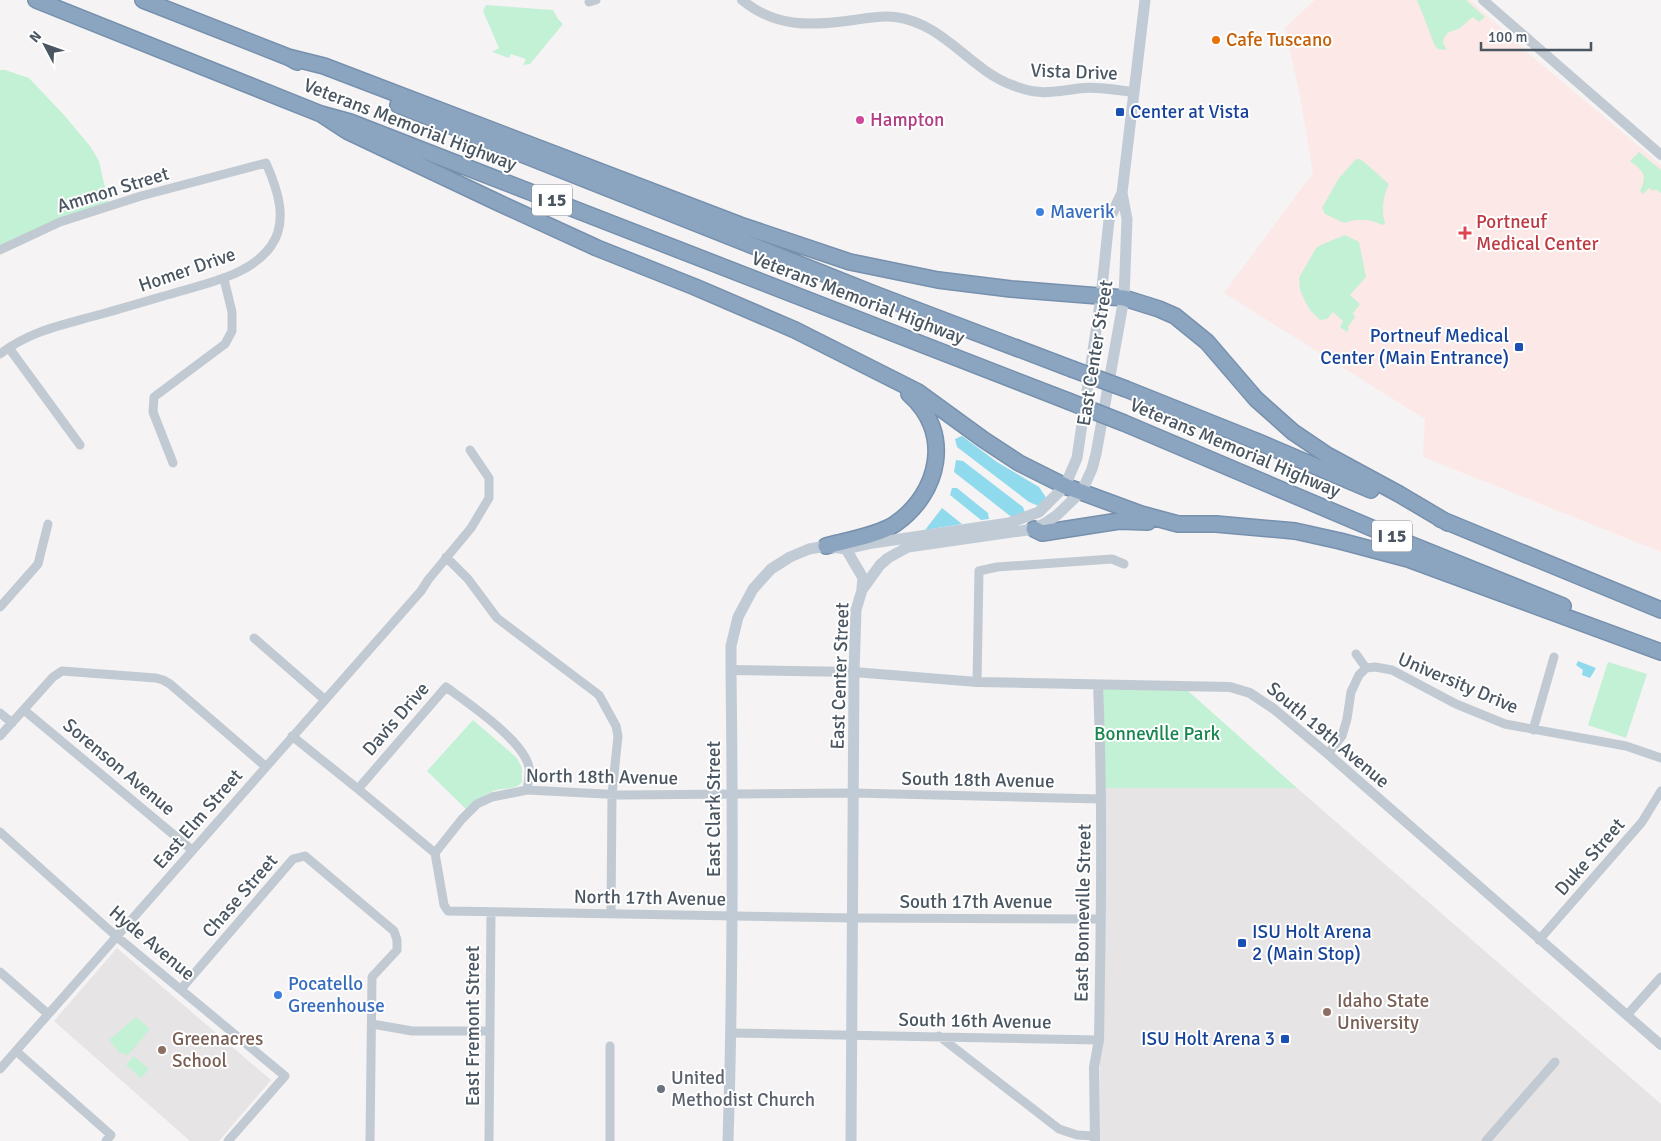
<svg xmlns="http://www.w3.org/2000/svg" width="1661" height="1141" font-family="Signika,sans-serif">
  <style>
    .education { fill: #e6e4e5 }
    .medical { fill: #fce8e6 }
    .green { fill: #c3f1d5 }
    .water { fill: #90daee }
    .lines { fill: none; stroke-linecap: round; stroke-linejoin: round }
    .motorway-casing { stroke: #7690ad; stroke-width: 18 }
    .minor { stroke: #c1cad2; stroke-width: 9 }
    .tertiary { stroke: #c1cad2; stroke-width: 10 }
    .secondary { stroke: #c1cbd6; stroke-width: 11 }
    .motorway { stroke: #8ba5c1; stroke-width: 15 }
    .motorway-bridge-casing { stroke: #7690ad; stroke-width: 18; stroke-linecap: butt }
    .motorway-bridge { stroke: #8ba5c1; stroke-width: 15 }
    .food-dot { fill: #e8710a; stroke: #fff; stroke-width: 2 }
    .transit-dot { fill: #1a4fb4; stroke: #fff; stroke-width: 2 }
    .hotel-dot { fill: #d1479c; stroke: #fff; stroke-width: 2 }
    .shop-dot { fill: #3f7fe0; stroke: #fff; stroke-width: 2 }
    .health-dot { fill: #e0444e; stroke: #fff; stroke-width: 2 }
    .education-dot { fill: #8d6e63; stroke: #fff; stroke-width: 2 }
    .worship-dot { fill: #6b7280; stroke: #fff; stroke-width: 2 }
    .labels { text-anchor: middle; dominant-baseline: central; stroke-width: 4; stroke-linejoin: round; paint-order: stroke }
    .shield { fill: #fff; stroke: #808990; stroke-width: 1 }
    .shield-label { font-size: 18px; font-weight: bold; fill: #4a5661 }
    .food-label { font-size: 19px; fill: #c56008; stroke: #fff; text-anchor: start }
    .street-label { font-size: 19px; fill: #4a5661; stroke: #fff }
    .transit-label { font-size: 19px; fill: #164399; stroke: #fff; text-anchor: start }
    .hotel-label { font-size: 19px; fill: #b23c85; stroke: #fff; text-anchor: start }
    .shop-label { font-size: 19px; fill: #366cbe; stroke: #fff; text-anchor: start }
    .health-label { font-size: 19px; fill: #be3a42; stroke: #fff; text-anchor: start }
    .park-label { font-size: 19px; fill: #17864f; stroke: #fff }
    .education-label { font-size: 19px; fill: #785e54; stroke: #fff; text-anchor: start }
    .worship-label { font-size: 19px; fill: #5b616d; stroke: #fff; text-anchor: start }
  </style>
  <rect width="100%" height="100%" fill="#f5f3f3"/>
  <path class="education" d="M 1101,788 L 1297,788 L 1661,1104 L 1661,1141 L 1099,1141 Z
    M 117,948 L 271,1080 L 219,1141 L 190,1141 L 54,1021 Z"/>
  <path class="medical" d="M 1315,0 L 1470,0 L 1528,53 L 1661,165 L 1661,552 L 1423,457 L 1425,419 L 1224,293 L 1313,173 L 1301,101 L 1285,28 Z"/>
  <path class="green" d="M 1417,0 L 1466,0 L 1485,17 L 1479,22 L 1473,17 C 1468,20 1464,25 1460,28 C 1451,33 1446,29 1443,43 L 1447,50 L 1438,49 L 1435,46 Z
    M 486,5 L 553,10 L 558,19 L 563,24 L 530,64 L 523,65 L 526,59 L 511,54 L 509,58 L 492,52 L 499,48 L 483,11 Z
    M 0,70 L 5,70 L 29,78 L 64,115 L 90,146 L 99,161 L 109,206 L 0,250 Z
    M 1639,152 L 1661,170 L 1661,193 L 1656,189 L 1653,191 L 1649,188 L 1643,194 L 1640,191 C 1648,175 1643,171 1630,161 Z
    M 1356,159 L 1359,159 L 1363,161 L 1389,184 C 1383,197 1381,209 1385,223 L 1383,225 C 1369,219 1359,218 1344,223 L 1325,214 L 1322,208 L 1339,178 Z
    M 1345,235 L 1359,242 L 1366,277 L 1350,295 L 1360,304 L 1353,313 L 1355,317 L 1348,327 L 1349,329 L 1347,332 L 1340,327 L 1343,321 L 1333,312 L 1327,319 L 1320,320 L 1310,310 L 1304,299 L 1300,290 L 1299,278 L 1316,248 L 1323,244 Z
    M 1608,662 L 1647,674 L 1626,738 L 1588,725 Z
    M 1178,682 L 1297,788 L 1101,788 L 1102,685 Z
    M 473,720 L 517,758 L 522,768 L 522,782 C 515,791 504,787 493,791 C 483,795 475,802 467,810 L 427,771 Z
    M 136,1017 L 150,1029 L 128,1055 L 119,1052 L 109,1040 Z
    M 134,1056 L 149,1069 L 141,1078 L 126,1065 Z"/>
  <path class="water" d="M 962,436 L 997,462 L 1039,487 L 1047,499 L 1041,507 L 1029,502 L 957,447 L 955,439 Z
    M 956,460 L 963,461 L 1023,507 L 1025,513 L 1014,519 L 954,472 Z
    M 952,488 L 957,488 L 988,513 L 989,519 L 981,520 L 950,495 Z
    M 942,508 L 962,524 L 925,530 Z
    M 1578,661 L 1596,668 L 1590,678 L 1582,675 L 1583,670 L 1576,665 Z"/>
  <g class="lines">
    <g class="motorway-casing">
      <path id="motorway" d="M 36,0 L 321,114 L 350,122 L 1068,401
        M 143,0 L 288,57 L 297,62
        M 288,57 L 324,66 L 740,225 L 850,262 L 938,280 L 1011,289 L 1124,298 L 1159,309 L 1175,316 L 1207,342 L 1256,399 L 1293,432 L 1327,455 L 1399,494 L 1448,523
        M 398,105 L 877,295 L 1072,369
        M 321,114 L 347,131 L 499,203 L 597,248 L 695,287 L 795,330 L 918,392 L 984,440 L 1019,463 L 1065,486 L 1141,514 L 1178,524 L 1216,524 L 1295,531 L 1340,541 L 1408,559 L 1661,652
        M 1126,389 L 1256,441 L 1371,490
        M 1124,423 L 1407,543 L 1563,606
        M 1440,519 L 1661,610
        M 1034,529 L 1042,533 L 1119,521 L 1148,522
        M 826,546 C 845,541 879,535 895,524 C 940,493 953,432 909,394"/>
    </g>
    <path class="minor" d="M 589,2 L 596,0
      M 0,250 L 60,222 L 141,196 L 266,163 C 277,188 289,221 271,246 C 252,273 215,281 185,290 C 156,298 127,307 98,315 C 62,325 30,331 0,354
      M 9,348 L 80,445
      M 173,463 L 153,412 L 154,397 L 225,344 L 232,331 L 232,312 L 224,279
      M 446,557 L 468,579 L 497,618 L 599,695 L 616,726 L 618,736 L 612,794 L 611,914
      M 0,607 L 38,564 L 48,524
      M 254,638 L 324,699
      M 1356,654 L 1366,668
      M 977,682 L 979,571 L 997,567 L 1112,559 L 1124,564
      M 24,710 L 192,850
      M 0,713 L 12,723
      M 1533,730 L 1554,657
      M 0,736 L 53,677 L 62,671 L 156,678 L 163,680 L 170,684 L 265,766
      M 292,736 L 358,789 L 435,853 L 444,905 L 448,911 L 852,918 L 1101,919
      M 1328,754 L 1342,736 L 1347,719 L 1351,692 L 1359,675 L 1366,668 L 1375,667 L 1392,670 L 1456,704 L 1505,724 L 1626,746 L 1661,758
      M 358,789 L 446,687 C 468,703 523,740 529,767 C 530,774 528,783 527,790
      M 0,832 L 116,936 L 285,1076 L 228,1141
      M 435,853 L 462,819 L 477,804 L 492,797 L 527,790 L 624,795 L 854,793 L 1101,799
      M 1539,940 L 1642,822 L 1661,791
      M 0,972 L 48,1014
      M 181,989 L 293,859 L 305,856 L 394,931 L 397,940 L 397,950 L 372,977 L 370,1141
      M 1627,1015 L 1661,977
      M 372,1024 L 412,1031 L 489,1031
      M 732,1033 L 1099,1040
      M 939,1036 L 1059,1129 L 1077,1135 L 1095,1136
      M 16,1051 L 111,1135 L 106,1141
      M 0,1069 L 421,591 L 428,580 L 471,528 L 489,498 L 489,478 L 470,450
      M 489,1141 L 491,912
      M 610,1141 L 610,1046
      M 1486,1141 L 1555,1062"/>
    <path class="tertiary" d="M 742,0 C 776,28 812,26 854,20 C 867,18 881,15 895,17 C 944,23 969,69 1012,85 C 1042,97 1054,91 1084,88 C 1100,87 1117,90 1133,92
      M 1483,0 L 1661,155
      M 731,670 L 854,672 L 977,682 L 1230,687 L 1250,693 L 1274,709 L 1328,754 L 1661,1045
      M 1095,1141 L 1094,1067 L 1099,1040 C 1101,921 1103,803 1098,685"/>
    <path class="secondary" d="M 846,549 L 863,578 L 862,588
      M 728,1141 C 733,984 733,827 731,670 L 731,646 L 738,617 L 753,589 L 771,569 L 790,557 L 809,549 L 826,546 L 846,549 L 873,543 L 1009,523 L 1039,512 L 1065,486 L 1077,458 L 1101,297 L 1109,220 L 1122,193
      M 851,1141 L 854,672 L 856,610 L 862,590 L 880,565 L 888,558 L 908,547 L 1034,529 L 1047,522 L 1057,515 L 1082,491 L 1092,469 L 1096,454 L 1124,298 L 1127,219 L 1122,193 L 1145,0"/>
    <use href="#motorway" class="motorway"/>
    <g class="motorway-bridge-casing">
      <path id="motorway-bridge" d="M 1072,369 L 1126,389
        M 1068,401 L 1124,423"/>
    </g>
    <use href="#motorway-bridge" class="motorway-bridge"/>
  </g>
  <circle class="food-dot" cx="1216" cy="40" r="5"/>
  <g class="transit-dot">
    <rect x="1115" y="107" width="10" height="10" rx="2.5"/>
    <rect x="1514" y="342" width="10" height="10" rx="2.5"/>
    <rect x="1237" y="938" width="10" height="10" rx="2.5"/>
    <rect x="1280" y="1034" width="10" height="10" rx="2.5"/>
  </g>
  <circle class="hotel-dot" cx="860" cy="120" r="5"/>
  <g class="shop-dot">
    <circle cx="1040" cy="212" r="5"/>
    <circle cx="278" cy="995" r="5"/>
  </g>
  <path class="health-dot" d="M1462.5 225.5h5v5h5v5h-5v5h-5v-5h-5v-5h5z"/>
  <g class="education-dot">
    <circle cx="1327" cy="1012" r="5"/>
    <circle cx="162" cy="1050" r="5"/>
  </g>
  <circle class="worship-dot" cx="661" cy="1089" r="5"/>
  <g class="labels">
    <g class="shield">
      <rect x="532" y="184.5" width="40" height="31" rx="4"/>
      <rect x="1372" y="520.5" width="40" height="31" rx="4"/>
    </g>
    <g class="shield-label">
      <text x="552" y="200">I 15</text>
      <text x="1392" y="536">I 15</text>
    </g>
    <g class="food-label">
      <text x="1226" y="40">Cafe Tuscano</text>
    </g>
    <g class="street-label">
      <text transform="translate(1074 72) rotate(2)">Vista Drive</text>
      <text transform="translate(410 125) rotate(21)">Veterans Memorial Highway</text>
      <text transform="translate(113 190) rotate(-17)">Ammon Street</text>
      <text transform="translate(187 270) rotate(-19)">Homer Drive</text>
      <text transform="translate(858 298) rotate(21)">Veterans Memorial Highway</text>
      <text transform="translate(1095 353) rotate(-81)">East Center Street</text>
      <text transform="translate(1235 448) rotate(23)">Veterans Memorial Highway</text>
      <text transform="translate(840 676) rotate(-88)">East Center Street</text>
      <text transform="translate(1458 683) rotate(23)">University Drive</text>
      <text transform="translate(396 719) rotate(-49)">Davis Drive</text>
      <text transform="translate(1328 735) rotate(40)">South 19th Avenue</text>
      <text transform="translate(119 767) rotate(40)">Sorenson Avenue</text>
      <text transform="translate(602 777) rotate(1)">North 18th Avenue</text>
      <text transform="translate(978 780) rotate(1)">South 18th Avenue</text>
      <text transform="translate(714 809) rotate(-90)">East Clark Street</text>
      <text transform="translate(198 819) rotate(-49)">East Elm Street</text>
      <text transform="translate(1590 857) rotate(-49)">Duke Street</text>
      <text transform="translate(240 896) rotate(-49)">Chase Street</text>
      <text transform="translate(650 898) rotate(1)">North 17th Avenue</text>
      <text x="976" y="902">South 17th Avenue</text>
      <text transform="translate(1083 913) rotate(-89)">East Bonneville Street</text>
      <text transform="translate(152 943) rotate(40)">Hyde Avenue</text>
      <text transform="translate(975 1021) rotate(1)">South 16th Avenue</text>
      <text transform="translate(473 1026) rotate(-90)">East Fremont Street</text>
    </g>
    <g class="transit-label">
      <text x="1130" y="112">Center at Vista</text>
      <text x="1509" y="336" text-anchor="end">Portneuf Medical<tspan x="1509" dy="22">Center (Main Entrance)</tspan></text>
      <text x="1252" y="932">ISU Holt Arena<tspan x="1252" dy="22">2 (Main Stop)</tspan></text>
      <text x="1275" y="1039" text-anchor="end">ISU Holt Arena 3</text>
    </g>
    <g class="hotel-label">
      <text x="870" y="120">Hampton</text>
    </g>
    <g class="shop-label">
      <text x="1050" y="212">Maverik</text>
      <text x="288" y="984">Pocatello<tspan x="288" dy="22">Greenhouse</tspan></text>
    </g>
    <g class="health-label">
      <text x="1476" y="222">Portneuf<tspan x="1476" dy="22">Medical Center</tspan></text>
    </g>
    <g class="park-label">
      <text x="1157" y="734">Bonneville Park</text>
    </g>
    <g class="education-label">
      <text x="1337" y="1001">Idaho State<tspan x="1337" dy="22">University</tspan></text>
      <text x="172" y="1039">Greenacres<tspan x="172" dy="22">School</tspan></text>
    </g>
    <g class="worship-label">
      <text x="671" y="1078">United<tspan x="671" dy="22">Methodist Church</tspan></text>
    </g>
  </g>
  <g transform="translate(45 45) rotate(311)" stroke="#ffffff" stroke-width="4" paint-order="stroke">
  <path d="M0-4L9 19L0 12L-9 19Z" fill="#4a5661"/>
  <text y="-8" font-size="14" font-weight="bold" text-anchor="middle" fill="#4a5661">N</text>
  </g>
  <path d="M1481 42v8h110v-8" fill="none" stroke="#4a5661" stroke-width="2.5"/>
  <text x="1488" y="42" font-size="15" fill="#4a5661" stroke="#ffffff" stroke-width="4" paint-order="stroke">100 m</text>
</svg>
